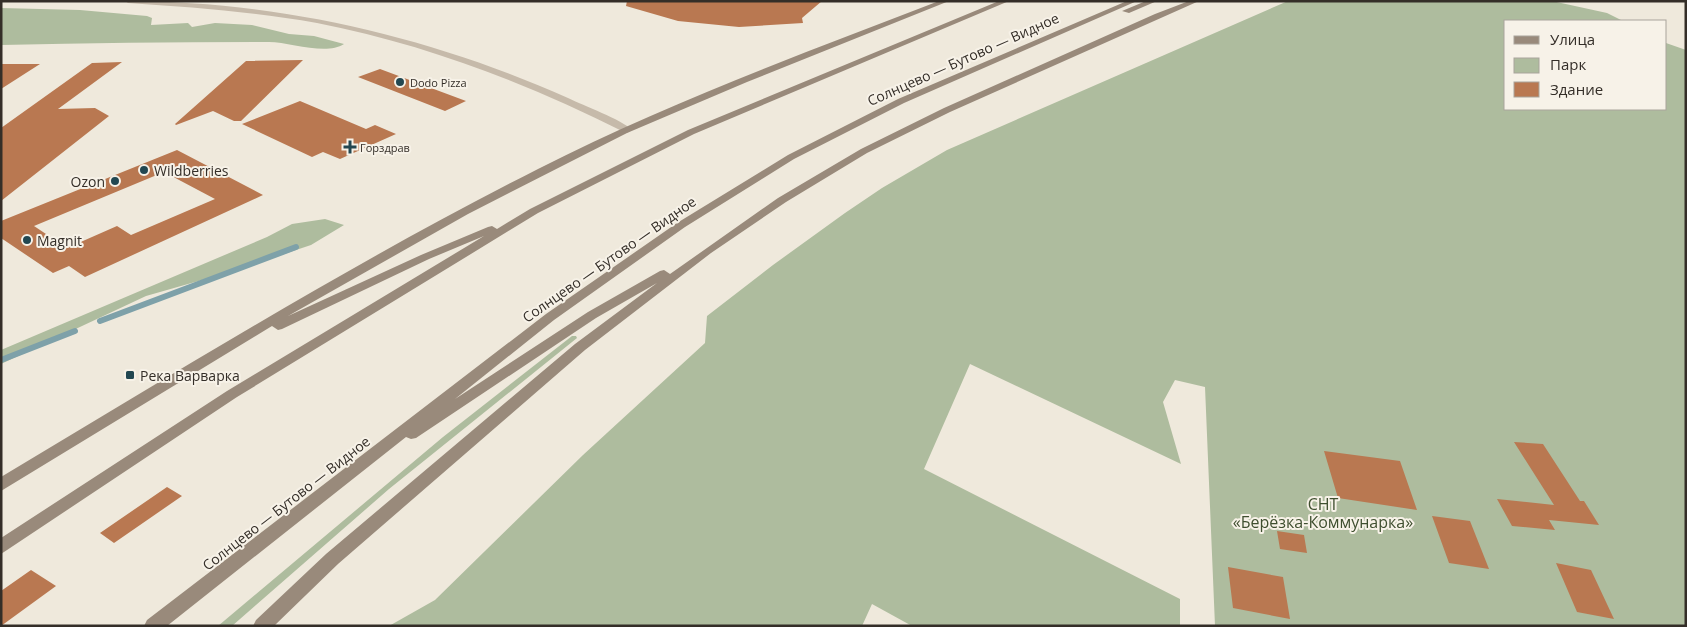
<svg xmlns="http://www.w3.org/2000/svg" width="1687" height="627" font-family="'Open Sans',sans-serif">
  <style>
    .green { fill: #aebc9e }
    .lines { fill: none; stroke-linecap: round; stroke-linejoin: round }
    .stream { stroke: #7ea1a9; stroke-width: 6 }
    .building { fill: #b97851; fill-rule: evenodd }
    .street { fill: #c6baaa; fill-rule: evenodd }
    .secondary { fill: #998a7b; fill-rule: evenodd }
    .poi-dot { fill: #224751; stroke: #f7f2e8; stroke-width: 2 }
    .labels { text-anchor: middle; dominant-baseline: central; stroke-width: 4; stroke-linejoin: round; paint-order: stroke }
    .far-poi-label { font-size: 11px; fill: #342e28; stroke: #f7f2e8; text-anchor: start }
    .street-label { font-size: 14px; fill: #342e28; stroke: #f7f2e8 }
    .poi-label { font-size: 14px; fill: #342e28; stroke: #f7f2e8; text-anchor: start }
    .near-park-label { font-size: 16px; fill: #3f4f2f; stroke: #f7f2e8 }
  </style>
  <rect width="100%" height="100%" fill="#efe9dc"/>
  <path class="green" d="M 1288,1 L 1552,1 L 1607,13 L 1623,21 L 1506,21 L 1506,109 L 1666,109 L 1666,43 L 1686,50 L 1686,626 L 1215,626 L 1205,387 L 1175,380 L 1163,402 L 1181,464 L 970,364 L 924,469 L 1180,599 L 1180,626 L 912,626 L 872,604 L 862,626 L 389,626 L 435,600 L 583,455 L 705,343 L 707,316 L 773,265 L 845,213 L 882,188 L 947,150 Z
    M 1,8 L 80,10 L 147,16 L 152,18 L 151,25 L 188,23 L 192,27 L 215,23 L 252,25 L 289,34 L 314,36 L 344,44 C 326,56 290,42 269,42 C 180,42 90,43 1,45 Z
    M 325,219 L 344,225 L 311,245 L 230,272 L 146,296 L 1,364 L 1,350 L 267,237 L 292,224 Z
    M 572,336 L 576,336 L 577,338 L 389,489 L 232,626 L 218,626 L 443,437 Z"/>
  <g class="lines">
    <path class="stream" d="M 100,321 L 296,247
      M 1,360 L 75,331"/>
  </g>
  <path class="building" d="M 627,1 L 822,1 L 802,18 L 803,23 L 739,27 L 678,21 L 626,6 Z
    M 303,60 L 241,121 L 234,121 L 213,111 L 176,125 L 175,124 L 246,61 Z
    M 122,62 L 58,109 L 95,108 L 109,116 L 1,201 L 1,128 L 92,63 Z
    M 1,64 L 40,64 L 1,89 Z
    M 380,69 L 466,101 L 445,111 L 358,77 Z
    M 300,101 L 366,129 L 375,125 L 396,134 L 340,159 L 323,152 L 312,157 L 242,124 Z
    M 177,150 L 263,195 L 85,277 L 69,266 L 53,273 L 1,238 L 1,221 ZM 164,172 L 215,199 L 131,235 L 117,226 L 67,248 L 34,226 Z
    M 1514,442 L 1543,444 L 1580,501 L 1584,501 L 1599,525 L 1549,520 L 1555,530 L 1512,526 L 1497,499 L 1554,505 Z
    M 1324,451 L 1400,461 L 1417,510 L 1338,498 Z
    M 167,487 L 182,496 L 114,543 L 100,533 Z
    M 1432,516 L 1470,521 L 1489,569 L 1449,563 Z
    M 1277,531 L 1304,535 L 1307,553 L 1280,549 Z
    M 1556,563 L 1591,570 L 1614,619 L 1577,612 Z
    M 1228,567 L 1283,577 L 1290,619 L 1233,608 Z
    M 31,570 L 56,586 L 1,626 L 1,591 Z"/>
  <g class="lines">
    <path class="street" d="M 125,1 C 277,1 429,36 568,98 C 584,106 621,119 632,130 L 627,133 L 624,132 C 526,83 425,44 317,23 C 255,12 191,7 128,3 Z"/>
    <path class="secondary" d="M 939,1 L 949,1 L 747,82 L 627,133 L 468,214 L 288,316 L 421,255 L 488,227 L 492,226 L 497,229 L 530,209 L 688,130 L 999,1 L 1009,1 L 694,134 L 538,213 L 237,397 L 1,554 L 1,538 L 227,391 L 484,236 L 429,259 L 282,329 L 278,330 L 272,326 L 1,491 L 1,477 C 178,371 354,262 538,169 C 668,103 804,53 939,1 Z
      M 1127,1 L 1137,1 L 904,103 L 794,159 L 685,227 L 554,320 L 455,399 L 588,312 L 660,271 L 664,270 L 670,274 L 778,198 L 861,149 L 944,108 L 1155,14 L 1189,1 L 1199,1 L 950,112 L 867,153 L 786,202 L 711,253 L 585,350 L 338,564 L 274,626 L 253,626 L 256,620 L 326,554 L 575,344 L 657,283 L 596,318 L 416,438 L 411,439 L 406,437 L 167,626 L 144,626 L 147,620 L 546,314 L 677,223 L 788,155 L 898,99 Z
      M 1146,1 L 1157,1 L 1129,13 L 1122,11 Z"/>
  </g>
  <g class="poi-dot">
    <circle cx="400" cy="82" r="5"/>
    <path d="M347.5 139.5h5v5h5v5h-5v5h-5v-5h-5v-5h5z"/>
    <circle cx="144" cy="170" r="5"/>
    <circle cx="115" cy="181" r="5"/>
    <circle cx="27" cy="240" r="5"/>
    <rect x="125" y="370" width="10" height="10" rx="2.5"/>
  </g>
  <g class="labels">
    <g class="far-poi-label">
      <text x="410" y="82">Dodo Pizza</text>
      <text x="360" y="147">Горздрав</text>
    </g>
    <g class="street-label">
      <text transform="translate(963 59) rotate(-24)">Солнцево — Бутово — Видное</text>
      <text transform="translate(609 259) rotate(-35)">Солнцево — Бутово — Видное</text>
      <text transform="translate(286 503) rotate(-38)">Солнцево — Бутово — Видное</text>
    </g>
    <g class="poi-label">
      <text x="154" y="170">Wildberries</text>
      <text x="105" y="181" text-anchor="end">Ozon</text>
      <text x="37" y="240">Magnit</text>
      <text x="140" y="375">Река Варварка</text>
    </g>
    <g class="near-park-label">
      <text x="1323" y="504">СНТ<tspan x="1323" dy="18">«Берёзка-Коммунарка»</tspan></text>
    </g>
  </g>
  <rect width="1687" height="627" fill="none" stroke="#342e28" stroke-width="5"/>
  <rect x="1504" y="20" width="162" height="90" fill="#f7f2e8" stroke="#a9a49b"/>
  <rect x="1514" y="36" width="25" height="8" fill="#998a7b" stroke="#a9a49b"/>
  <text x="1550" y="45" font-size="15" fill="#342e28">Улица</text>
  <rect x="1514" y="58" width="25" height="15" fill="#aebc9e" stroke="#a9a49b"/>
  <text x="1550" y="70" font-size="15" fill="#342e28">Парк</text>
  <rect x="1514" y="82" width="25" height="15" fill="#b97851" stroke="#a9a49b"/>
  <text x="1550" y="95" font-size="15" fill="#342e28">Здание</text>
</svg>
